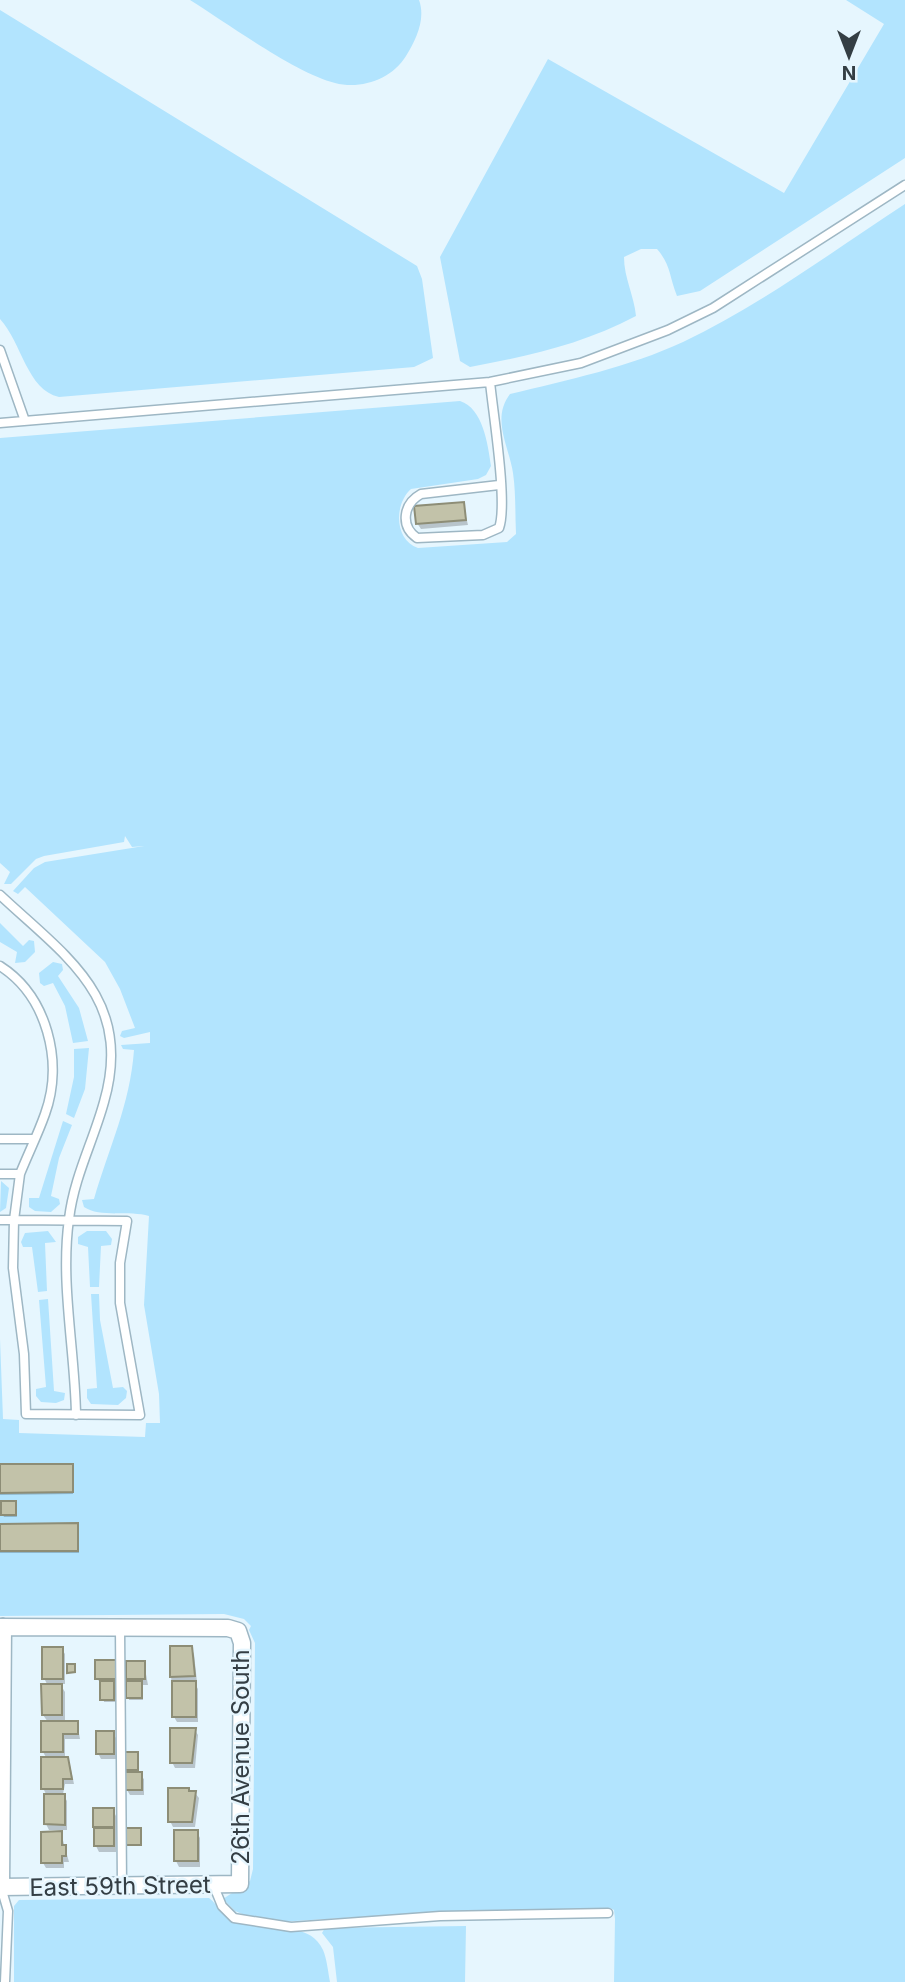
<svg xmlns="http://www.w3.org/2000/svg" width="905" height="1982" font-family="Inter,sans-serif">
  <style>
    .green { fill: #b2e4fe }
    .shadow { fill: #0003 }
    .building { fill: #c2c2a9; stroke: #8d8d76; stroke-width: 2 }
    .lines { fill: none; stroke-linecap: round; stroke-linejoin: round }
    .lane-casing { stroke: #9eb7c4; stroke-width: 11 }
    .street-casing { stroke: #9eb7c4; stroke-width: 19 }
    .lane { stroke: #fff; stroke-width: 8 }
    .street { stroke: #fff; stroke-width: 16 }
    .labels { text-anchor: middle; dominant-baseline: central; stroke-width: 5; stroke-linejoin: round; paint-order: stroke }
    .street-label { font-size: 24px; fill: #343e44; stroke: #e6f6fe }
  </style>
  <rect width="100%" height="100%" fill="#e6f6fe"/>
  <path class="green" d="M 190,0 L 419,0 C 426,19 416,40 406,56 C 392,79 361,90 335,83 C 295,73 227,23 190,0 Z
    M 846,0 L 905,0 L 905,158 L 700,291 L 677,296 C 669,276 671,265 657,249 L 641,249 L 624,257 C 624,278 634,295 636,316 C 583,344 529,356 470,367 L 460,361 L 440,257 L 548,59 L 784,193 L 884,24 Z
    M 0,10 L 417,266 L 422,279 L 433,358 L 414,367 L 59,397 C 27,390 22,343 0,319 Z
    M 905,204 L 905,1982 L 614,1982 L 615,1919 L 614,1910 L 610,1908 L 438,1912 L 279,1922 L 254,1919 L 235,1911 L 223,1899 L 250,1881 L 253,1869 L 255,1643 L 249,1630 L 251,1626 L 244,1619 L 224,1614 L 0,1616 L 0,1551 L 78,1550 L 78,1523 L 0,1524 L 0,1493 L 73,1492 L 0,1464 L 0,1339 L 3,1419 L 19,1420 L 19,1433 L 145,1437 L 146,1423 L 160,1423 L 159,1394 L 144,1305 L 149,1216 C 130,1210 100,1218 84,1207 L 82,1200 L 94,1199 C 109,1147 130,1105 134,1050 L 123,1049 L 121,1045 L 150,1043 L 150,1032 L 124,1038 L 120,1036 L 122,1031 L 135,1028 L 120,989 L 105,962 L 25,887 L 18,894 L 13,891 L 34,868 L 45,862 L 144,846 L 132,847 L 125,836 L 124,842 L 44,856 L 36,859 L 11,884 L 4,884 L 10,872 L 0,863 L 0,438 L 460,401 C 483,408 488,445 491,466 L 486,475 L 478,479 L 411,489 C 394,504 394,540 418,548 L 507,542 L 516,534 C 515,514 516,493 513,473 C 509,446 491,419 510,394 C 568,380 629,367 683,342 C 761,305 833,251 905,204 Z
    M 0,923 L 23,946 L 29,940 L 34,941 L 35,952 L 25,962 L 15,963 L 17,952 L 0,942 Z
    M 53,962 L 62,964 L 63,970 L 58,976 L 79,1008 L 88,1041 L 73,1043 L 65,1006 L 53,983 L 44,986 L 40,983 L 39,973 Z
    M 89,1048 L 85,1089 L 74,1118 L 66,1114 L 74,1077 L 74,1049 Z
    M 63,1121 L 72,1125 L 59,1158 L 51,1196 L 59,1199 L 60,1204 L 51,1212 L 35,1211 L 29,1207 L 29,1198 L 39,1198 Z
    M 1,1181 L 9,1188 L 6,1208 L 0,1212 Z
    M 48,1231 L 56,1242 L 45,1243 L 47,1291 L 38,1292 L 32,1247 L 23,1247 L 21,1242 L 25,1233 Z
    M 87,1231 L 106,1231 L 112,1239 L 111,1245 L 101,1246 L 99,1287 L 90,1287 L 88,1247 L 78,1244 L 78,1237 Z
    M 91,1294 L 99,1294 L 100,1320 L 113,1388 L 123,1387 L 127,1391 L 126,1398 L 118,1405 L 91,1404 L 87,1398 L 87,1389 L 97,1388 Z
    M 48,1299 L 54,1391 L 65,1393 L 64,1400 L 56,1403 L 41,1402 L 36,1396 L 36,1389 L 46,1387 L 39,1300 Z
    M 209,1898 C 219,1906 224,1917 238,1922 C 264,1932 309,1919 323,1950 C 327,1959 328,1972 330,1982 L 14,1982 L 14,1906 L 19,1900 Z
    M 466,1926 L 465,1982 L 337,1982 L 333,1947 L 322,1933 L 325,1928 Z"/>
  <path class="shadow" d="M 463,504 L 468,525 L 421,529 L 417,523 Z
    M 0,1466 L 73,1468 L 73,1494 L 0,1495 Z
    M 15,1503 L 17,1517 L 4,1517 L 3,1515 Z
    M 77,1525 L 79,1553 L 0,1553 L 0,1526 Z
    M 191,1648 L 194,1654 L 197,1682 L 194,1682 L 198,1689 L 198,1722 L 177,1722 L 174,1717 L 171,1676 Z
    M 62,1649 L 65,1654 L 65,1684 L 60,1684 L 65,1692 L 65,1722 L 77,1722 L 80,1739 L 65,1739 L 65,1759 L 70,1765 L 74,1784 L 65,1784 L 63,1794 L 67,1801 L 67,1830 L 49,1830 L 46,1824 L 46,1794 L 43,1788 L 47,1759 L 43,1752 L 48,1722 L 43,1715 L 48,1686 L 44,1678 Z
    M 115,1662 L 119,1684 L 115,1684 L 115,1702 L 104,1702 L 102,1684 L 96,1678 Z
    M 144,1663 L 148,1685 L 143,1685 L 143,1700 L 129,1700 L 128,1679 Z
    M 195,1730 L 198,1735 L 195,1768 L 175,1768 L 172,1762 Z
    M 113,1733 L 116,1738 L 116,1759 L 101,1759 L 98,1753 Z
    M 137,1754 L 139,1774 L 144,1779 L 144,1795 L 130,1795 L 127,1790 L 130,1774 L 127,1769 Z
    M 195,1793 L 199,1798 L 195,1827 L 173,1827 L 170,1821 Z
    M 95,1810 L 113,1810 L 116,1816 L 116,1852 L 99,1852 L 96,1846 Z
    M 197,1832 L 200,1838 L 200,1867 L 179,1867 L 176,1861 Z
    M 61,1833 L 69,1862 L 64,1862 L 64,1868 L 46,1868 L 43,1863 Z"/>
  <path class="building" d="M 464,502 L 466,520 L 416,524 L 414,506 Z
    M 0,1464 L 73,1464 L 73,1492 L 0,1493 Z
    M 1,1501 L 16,1501 L 16,1515 L 1,1515 Z
    M 78,1523 L 78,1551 L 0,1551 L 0,1524 Z
    M 170,1646 L 192,1646 L 195,1676 L 170,1677 Z
    M 42,1647 L 63,1647 L 63,1679 L 42,1679 Z
    M 95,1660 L 116,1660 L 116,1679 L 95,1679 Z
    M 126,1661 L 145,1661 L 145,1679 L 126,1679 Z
    M 67,1664 L 75,1664 L 75,1672 L 67,1673 Z
    M 100,1681 L 114,1681 L 114,1700 L 100,1700 Z
    M 126,1681 L 142,1681 L 142,1698 L 126,1698 Z
    M 172,1681 L 196,1681 L 196,1717 L 172,1717 Z
    M 41,1684 L 62,1684 L 62,1715 L 42,1715 Z
    M 41,1721 L 78,1721 L 78,1734 L 63,1734 L 63,1752 L 41,1752 Z
    M 170,1728 L 196,1728 L 192,1763 L 170,1763 Z
    M 96,1731 L 114,1731 L 114,1754 L 96,1754 Z
    M 125,1752 L 138,1752 L 138,1770 L 125,1770 Z
    M 41,1757 L 68,1757 L 72,1779 L 63,1779 L 63,1789 L 41,1789 Z
    M 125,1772 L 142,1772 L 142,1790 L 125,1790 Z
    M 168,1788 L 189,1788 L 189,1791 L 196,1791 L 192,1822 L 168,1822 Z
    M 44,1794 L 65,1794 L 65,1825 L 44,1824 Z
    M 93,1808 L 114,1808 L 114,1827 L 93,1827 Z
    M 94,1828 L 114,1828 L 114,1846 L 94,1846 Z
    M 124,1828 L 141,1828 L 141,1845 L 124,1845 Z
    M 174,1830 L 198,1830 L 198,1861 L 174,1861 Z
    M 62,1831 L 62,1845 L 66,1845 L 66,1856 L 62,1856 L 62,1863 L 41,1863 L 41,1832 Z"/>
  <g class="lines">
    <g class="lane-casing">
      <path id="lane" d="M 0,350 L 25,421
        M 490,382 C 493,413 508,504 499,528 L 483,535 L 417,538 C 400,526 403,504 421,494 L 499,485
        M 0,423 L 490,382 L 581,363 L 668,330 L 713,308 L 905,185
        M 0,895 C 65,956 134,998 104,1102 C 93,1142 74,1177 69,1219 C 60,1283 75,1350 76,1415
        M 0,966 C 47,996 64,1062 45,1114 C 38,1134 28,1154 20,1174 L 0,1174
        M 0,1139 L 33,1139
        M 0,1220 L 14,1220 L 127,1221 L 120,1263 L 120,1303 L 140,1415 L 26,1414 L 24,1354 L 13,1268 L 14,1220 L 20,1174
        M 120,1628 L 122,1886
        M 213,1884 L 222,1906 L 234,1918 L 291,1927 L 440,1916 L 608,1913
        M 1,1887 L 8,1911 L 5,1982"/>
    </g>
    <g class="street-casing">
      <path id="street" d="M 0,1627 L 228,1628 L 238,1631 L 242,1643 L 240,1884 L 0,1887
        M 1,1887 L 3,1627"/>
    </g>
    <use href="#lane" class="lane"/>
    <use href="#street" class="street"/>
  </g>
  <g class="labels">
    <g class="street-label">
      <text transform="translate(240 1757) rotate(-90)">26th Avenue South</text>
      <text transform="translate(120 1886) rotate(-1)">East 59th Street</text>
    </g>
  </g>
  <g transform="translate(849 56) rotate(180)" stroke="#e6f6fe" stroke-width="5" paint-order="stroke">
  <path d="M0-5L12 26L0 18L-12 26Z" fill="#343e44"/>
  <text y="-10" font-size="19" font-weight="bold" text-anchor="middle" fill="#343e44">N</text>
  </g>
</svg>
